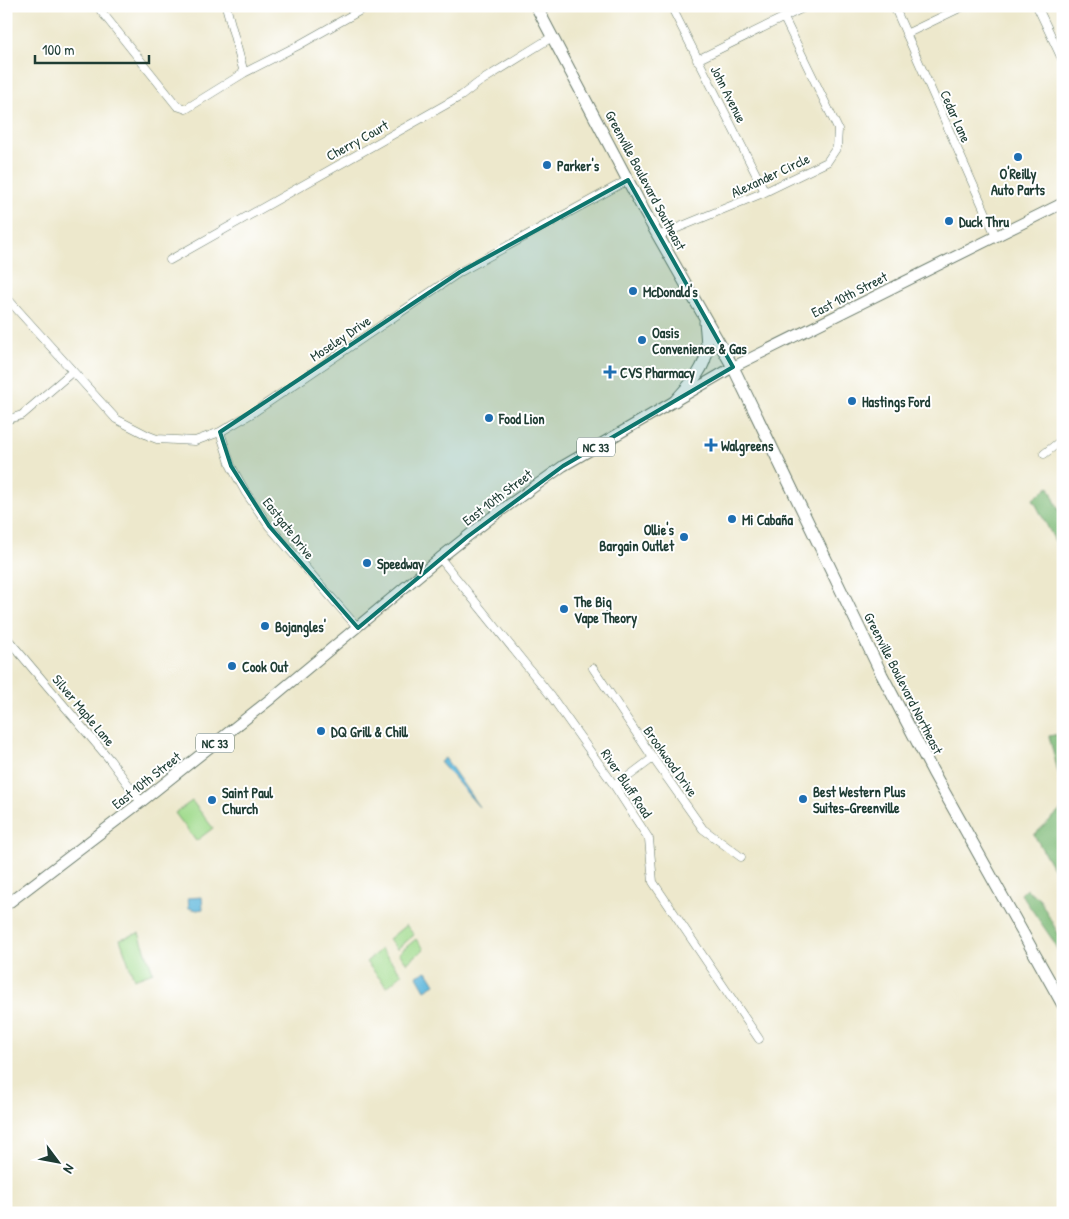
<svg xmlns="http://www.w3.org/2000/svg" width="1069" height="1219" font-family="'Patrick Hand',sans-serif">
  <style>
    .green { fill: #a1db8e; stroke: #608c61 }
    .forest { fill: #80bb79; stroke: #507c56 }
    .water { fill: #5fb7dc; stroke: #3f7a88 }
    .lines { fill: none; stroke-linecap: round; stroke-linejoin: round }
    .minor-casing { stroke: #677969; stroke-width: 9 }
    .major-casing { stroke: #677969; stroke-width: 12 }
    .highway-casing { stroke: #677969; stroke-width: 13 }
    .minor { stroke: #fff; stroke-width: 8 }
    .major { stroke: #fff; stroke-width: 10 }
    .highway { stroke: #fff; stroke-width: 11 }
    .marked { fill: #0f766e; fill-opacity: 0.2; stroke: #0f766e; stroke-width: 4; stroke-linejoin: round }
    .poi-dot { fill: #1f6fb2; stroke: #fff; stroke-width: 2 }
    .labels { text-anchor: middle; dominant-baseline: central; stroke-width: 4; stroke-linejoin: round; paint-order: stroke }
    .shield { fill: #fff; stroke: #627771; stroke-width: 1 }
    .shield-label { font-size: 12px; font-weight: bold; fill: #1f3d34 }
    .street-label { font-size: 14px; fill: #1f3d34; stroke: #fff }
    .poi-label { font-size: 14px; font-weight: bold; fill: #1f3d34; stroke: #fff; text-anchor: start }
  </style>
  <rect width="100%" height="100%" fill="#fff"/>
  <filter id="ink" filterUnits="userSpaceOnUse"><feTurbulence type="fractalNoise" baseFrequency=".02" numOctaves="2"/><feDisplacementMap in="SourceGraphic" scale="10" xChannelSelector="R" yChannelSelector="G"/><feConvolveMatrix kernelMatrix="1 2 1 2 8 2 1 2 1" color-interpolation-filters="sRGB"/></filter>
  <filter id="wash" filterUnits="userSpaceOnUse"><feTurbulence type="fractalNoise" baseFrequency=".0096" numOctaves="4" result="noise"/><feDisplacementMap in="SourceGraphic" scale="20" xChannelSelector="R" yChannelSelector="G"/><feGaussianBlur stdDeviation="1.12" result="paint"/><feColorMatrix in="noise" values="0 0 0 0 0 0 0 0 0 0 0 0 0 0 0 0 0 1.4 0 .05"/><feComposite in="paint" operator="in"/></filter>
  <g filter="url(#wash)">
    <rect width="100%" height="100%" fill="#ede8cc"/>
    <path class="green" d="M 192,801 L 213,828 L 196,841 L 175,813 Z
      M 406,925 L 414,935 L 397,949 L 389,939 Z
      M 139,933 L 153,972 L 134,979 L 120,939 Z
      M 416,939 L 424,949 L 407,963 L 399,953 Z
      M 381,949 L 402,974 L 387,987 L 366,962 Z"/>
    <path class="forest" d="M 1049,487 L 1063,520 L 1063,556 L 1033,499 Z
      M 1063,731 L 1063,791 L 1049,736 L 1059,734 Z
      M 1063,808 L 1063,885 L 1034,835 Z
      M 1026,889 L 1039,898 L 1063,943 L 1063,961 L 1052,939 L 1021,894 Z"/>
    <path class="water" d="M 445,758 L 479,807 L 440,762 Z
      M 202,897 L 203,909 L 197,910 L 189,908 L 188,898 Z
      M 427,971 L 435,984 L 425,990 L 417,976 Z"/>
  </g>
  <g filter="url(#ink)">
    <g class="lines">
      <g class="minor-casing">
        <path id="minor" d="M 103,6 L 101,11 L 177,106 L 186,109 L 244,73 L 226,6
          M 671,6 L 765,192
          M 894,6 L 996,236
          M 1037,6 L 1063,61
          M 906,34 L 964,6
          M 697,60 L 807,6
          M 244,73 L 297,46 L 368,6
          M 658,236 L 765,192 L 827,162 L 837,147 L 838,129 L 784,18
          M 170,260 L 461,96 L 478,83 L 552,37
          M 6,297 L 116,419 L 149,436 L 157,439 L 195,441 L 220,432 L 254,412 L 460,272 L 628,180
          M 6,420 L 22,415 L 72,372
          M 220,432 L 231,466 L 246,493 L 269,526 L 358,628
          M 1044,454 L 1063,439
          M 440,558 L 551,696 L 614,785 L 649,839 L 653,882 L 759,1039
          M 6,637 L 110,760 L 141,802
          M 593,668 L 653,758 L 703,829 L 741,857
          M 614,785 L 629,776 L 653,758"/>
      </g>
      <g class="major-casing">
        <path id="major" d="M 6,905 L 141,802 L 273,697 L 440,558 L 492,517 L 563,466 L 733,367 L 1063,203"/>
      </g>
      <g class="highway-casing">
        <path id="highway" d="M 536,6 L 644,211 L 733,367 L 882,675 L 933,772 L 1063,1005
          M 675,401 C 688,386 705,370 707,350 C 707,341 706,331 705,322"/>
      </g>
      <use href="#minor" class="minor"/>
      <use href="#major" class="major"/>
      <use href="#highway" class="highway"/>
    </g>
  </g>
  <path class="marked" d="M 628,180 L 733,367 L 563,466 L 467,537 L 358,628 L 269,526 L 231,466 L 220,432 L 460,272 Z"/>
  <g class="poi-dot">
    <circle cx="1018" cy="157" r="5"/>
    <circle cx="547" cy="165" r="5"/>
    <circle cx="949" cy="221" r="5"/>
    <circle cx="633" cy="291" r="5"/>
    <circle cx="642" cy="340" r="5"/>
    <path d="M607.5 364.5h5v5h5v5h-5v5h-5v-5h-5v-5h5z"/>
    <circle cx="852" cy="401" r="5"/>
    <circle cx="489" cy="418" r="5"/>
    <path d="M708.5 437.5h5v5h5v5h-5v5h-5v-5h-5v-5h5z"/>
    <circle cx="732" cy="519" r="5"/>
    <circle cx="684" cy="537" r="5"/>
    <circle cx="367" cy="563" r="5"/>
    <circle cx="564" cy="609" r="5"/>
    <circle cx="265" cy="626" r="5"/>
    <circle cx="232" cy="666" r="5"/>
    <circle cx="321" cy="731" r="5"/>
    <circle cx="803" cy="799" r="5"/>
    <circle cx="212" cy="800" r="5"/>
  </g>
  <g class="labels">
    <g class="shield">
      <rect x="577" y="437.5" width="38" height="19" rx="4"/>
      <rect x="196" y="733.5" width="38" height="19" rx="4"/>
    </g>
    <g class="shield-label">
      <text x="596" y="447">NC 33</text>
      <text x="215" y="743">NC 33</text>
    </g>
    <g class="street-label">
      <text transform="translate(729 94) rotate(63)">John Avenue</text>
      <text transform="translate(956 116) rotate(66)">Cedar Lane</text>
      <text transform="translate(357 140) rotate(-29)">Cherry Court</text>
      <text transform="translate(770 175) rotate(-25)">Alexander Circle</text>
      <text transform="translate(646 180) rotate(62)">Greenville Boulevard Southeast</text>
      <text transform="translate(849 294) rotate(-27)">East 10th Street</text>
      <text transform="translate(340 338) rotate(-34)">Moseley Drive</text>
      <text transform="translate(497 497) rotate(-37)">East 10th Street</text>
      <text transform="translate(289 528) rotate(52)">Eastgate Drive</text>
      <text transform="translate(904 683) rotate(63)">Greenville Boulevard Northeast</text>
      <text transform="translate(84 710) rotate(50)">Silver Maple Lane</text>
      <text transform="translate(671 761) rotate(55)">Brookwood Drive</text>
      <text transform="translate(146 780) rotate(-38)">East 10th Street</text>
      <text transform="translate(627 783) rotate(56)">River Bluff Road</text>
    </g>
    <g class="poi-label">
      <text x="557" y="165">Parker's</text>
      <text x="1018" y="173" text-anchor="middle">O'Reilly<tspan x="1018" dy="16">Auto Parts</tspan></text>
      <text x="959" y="221">Duck Thru</text>
      <text x="643" y="291">McDonald's</text>
      <text x="652" y="332">Oasis<tspan x="652" dy="16">Convenience &amp; Gas</tspan></text>
      <text x="620" y="372">CVS Pharmacy</text>
      <text x="862" y="401">Hastings Ford</text>
      <text x="499" y="418">Food Lion</text>
      <text x="721" y="445">Walgreens</text>
      <text x="742" y="519">Mi Cabaña</text>
      <text x="674" y="529" text-anchor="end">Ollie's<tspan x="674" dy="16">Bargain Outlet</tspan></text>
      <text x="377" y="563">Speedway</text>
      <text x="574" y="601">The Big<tspan x="574" dy="16">Vape Theory</tspan></text>
      <text x="275" y="626">Bojangles'</text>
      <text x="242" y="666">Cook Out</text>
      <text x="331" y="731">DQ Grill &amp; Chill</text>
      <text x="813" y="791">Best Western Plus<tspan x="813" dy="16">Suites-Greenville</tspan></text>
      <text x="222" y="792">Saint Paul<tspan x="222" dy="16">Church</tspan></text>
    </g>
  </g>
  <rect width="1069" height="1219" fill="none" stroke="#fff" stroke-width="25"/>
  <g transform="translate(58 1162) rotate(122)" stroke="#ffffff" stroke-width="4" paint-order="stroke">
  <path d="M0-4L9 19L0 12L-9 19Z" fill="#1f3d34"/>
  <text y="-8" font-size="14" font-weight="bold" text-anchor="middle" fill="#1f3d34">N</text>
  </g>
  <path d="M35 55v8h114v-8" fill="none" stroke="#1f3d34" stroke-width="2.5"/>
  <text x="42" y="55" font-size="15" fill="#1f3d34" stroke="#ffffff" stroke-width="4" paint-order="stroke">100 m</text>
</svg>
